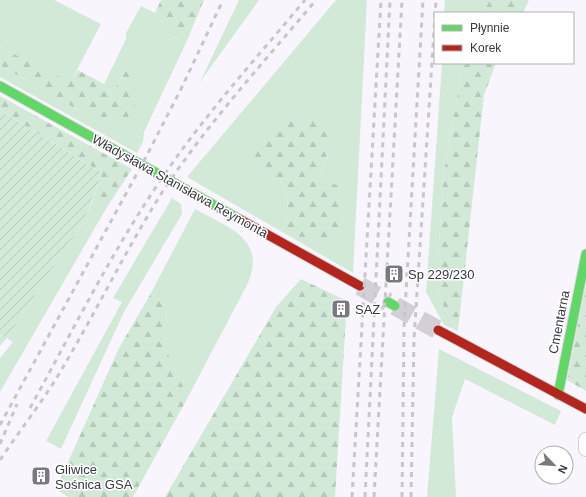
<svg xmlns="http://www.w3.org/2000/svg" width="586" height="497" font-family="Helvetica,sans-serif">
  <style>
    .grass { fill: #d2e9d8; fill-rule: evenodd }
    .forest { fill: url(#forest-firs) }
    .garden { fill: url(#garden-furrows) }
    .lines { fill: none; stroke-linecap: round; stroke-linejoin: round }
    .secondary-tunnel { stroke: #d2d0d6; stroke-width: 19; stroke-dasharray: 19 10; stroke-linecap: butt }
    .street-casing { stroke: #d4d2d8; stroke-width: 16 }
    .fast-casing { stroke: #d4d2d8; stroke-width: 11 }
    .jam-casing { stroke: #d4d2d8; stroke-width: 11 }
    .street { stroke: #fefeff; stroke-width: 14 }
    .fast { stroke: #63d668; stroke-width: 9 }
    .jam { stroke: #b3261e; stroke-width: 9 }
    .rail { stroke: #c7c6c8; stroke-width: 3; stroke-dasharray: 5 5; stroke-linecap: butt }
    .labels { text-anchor: middle; dominant-baseline: central; stroke-width: 3; stroke-linejoin: round; paint-order: stroke }
    .street-label { font-size: 13px; fill: #38363e; stroke: #fff }
    .poi-label { font-size: 13px; fill: #38363e; stroke: #fff; text-anchor: start }
  </style>
  <defs>
    <pattern id="forest-firs" width="22" height="20" patternUnits="userSpaceOnUse"><rect width="22" height="20" fill="#d2e9d8"/><path d="M5 1l3.5 6h-7zM16 11l3.5 6h-7z" fill="#b5c8ba"/></pattern>
    <pattern id="garden-furrows" width="10" height="10" patternUnits="userSpaceOnUse"><rect width="10" height="10" fill="#d2e9d8"/><path d="M-1 1l2-2M0 10L10 0M9 11l2-2" fill="none" stroke="#b5c8ba"/></pattern>
  </defs>
  <rect width="100%" height="100%" fill="#f8f6fc"/>
  <path class="grass" d="M 0,0 L 54,0 L 101,24 L 70,83 L 0,47 Z
    M 239,0 L 259,0 L 200,82 Z
    M 336,0 L 367,0 L 353,273 L 187,177 ZM 332,137 L 320,177 L 286,226 L 288,199 L 280,179 Z
    M 445,0 L 490,0 L 483,13 L 444,13 Z
    M 141,6 L 155,13 L 174,37 L 185,45 L 144,132 L 143,142 L 137,153 L 0,77 L 0,65 L 92,118 L 99,125 L 103,117 L 123,121 L 129,63 L 112,94 L 104,84 L 126,39 L 126,33 Z
    M 442,63 L 463,63 L 444,173 L 438,256 L 438,289 L 444,307 L 458,331 L 444,325 L 426,292 Z
    M 172,198 L 181,204 L 182,214 L 124,312 L 61,449 L 46,441 L 122,302 L 113,298 Z
    M 93,199 L 107,207 L 0,392 L 0,358 L 13,342 L 7,338 L 0,346 L 0,335 L 7,338 L 85,219 Z
    M 195,209 C 229,228 268,239 247,285 L 188,397 L 165,348 L 167,307 L 151,293 Z
    M 439,349 L 561,411 L 555,425 L 465,379 L 452,417 L 456,497 L 427,497 Z"/>
  <path class="forest" d="M 161,0 L 204,0 L 185,45 L 174,37 L 155,13 Z
    M 490,0 L 529,0 L 523,13 L 483,13 Z
    M 0,47 L 70,82 L 78,70 L 104,84 L 112,94 L 129,63 L 133,70 L 135,110 L 123,121 L 103,117 L 99,125 L 92,118 L 0,65 Z
    M 463,63 L 496,63 L 484,95 L 458,331 L 444,307 L 438,289 L 438,256 L 444,173 Z
    M 0,96 L 132,169 L 107,207 L 93,199 L 102,173 L 0,110 Z
    M 317,116 L 332,137 L 320,177 L 342,188 L 339,234 L 306,242 L 286,226 L 288,199 L 280,179 L 254,166 L 257,144 L 284,120 Z
    M 301,279 L 347,301 L 335,497 L 165,497 L 276,307 Z
    M 586,284 L 586,391 L 567,380 Z
    M 151,293 L 167,307 L 165,348 L 188,397 L 133,497 L 68,497 L 56,489 L 119,348 Z"/>
  <path class="garden" d="M 0,110 L 102,173 L 85,219 L 7,338 L 0,335 Z"/>
  <g class="lines">
    <path class="secondary-tunnel" d="M 360,286 L 388,302
      M 395,306 L 438,330"/>
    <g class="street-casing">
      <path id="street" d="M 586,440 L 586,449"/>
    </g>
    <g class="fast-casing">
      <path id="fast" d="M 0,86 L 241,220
        M 388,302 L 395,306
        M 558,395 L 586,254"/>
    </g>
    <g class="jam-casing">
      <path id="jam" d="M 241,220 L 360,286
        M 438,330 L 586,409"/>
    </g>
    <use href="#street" class="street"/>
    <use href="#fast" class="fast"/>
    <use href="#jam" class="jam"/>
    <path class="rail" d="M 30,408 C 71,334 109,257 156,187 C 200,120 254,61 305,0
      M 0,425 L 147,155 L 182,87 L 223,0
      M 0,444 L 17,404
      M 0,460 C 22,427 47,396 66,362 C 99,306 128,246 163,191 C 208,123 264,62 316,0
      M 352,497 L 381,0
      M 365,497 L 390,0
      M 374,497 L 402,0
      M 402,497 L 404,327 L 423,0
      M 411,497 L 414,339 L 436,0"/>
  </g>
  <defs>
    <g id="building-square" transform="scale(1)"><rect x="-9" y="-9" width="18" height="18" rx="4" fill="#7b7980" stroke="#fff"/><path d="M-4-6H4V6H1V3H-1V6H-4ZM-2.5-4.3h1.7v1.8h-1.7ZM.8-4.3h1.7v1.8H.8ZM-2.5-1h1.7V.8h-1.7ZM.8-1h1.7V.8H.8Z" fill="#fff"/></g>
  </defs>
  <g fill-rule="evenodd">
    <use href="#building-square" x="394" y="274"/>
    <use href="#building-square" x="341" y="309"/>
    <use href="#building-square" x="41" y="476"/>
  </g>
  <g class="labels">
    <g class="street-label">
      <text transform="translate(180 186) rotate(29)">Władysława Stanisława Reymonta</text>
      <text transform="translate(559 322) rotate(-79)">Cmentarna</text>
    </g>
    <g class="poi-label">
      <text x="408" y="274">Sp 229/230</text>
      <text x="355" y="309">SAZ</text>
      <text x="55" y="469">Gliwice<tspan x="55" dy="15">Sośnica GSA</tspan></text>
    </g>
  </g>
  <rect x="434" y="12" width="140" height="52" fill="#ffffff" stroke="#afafb2"/>
  <rect x="442" y="25" width="20" height="6" fill="#63d668" stroke="#afafb2"/>
  <text x="470" y="32" font-size="12" fill="#38363e">Płynnie</text>
  <rect x="442" y="45" width="20" height="6" fill="#b3261e" stroke="#afafb2"/>
  <text x="470" y="52" font-size="12" fill="#38363e">Korek</text>
  <g transform="translate(554 465) rotate(115)"><circle r="19" fill="#ffffff" stroke="#afafb2"/>
  <path d="M0-3L7 15L0 10L-7 15Z" fill="#7b7980"/>
  <text y="-6" font-size="11" font-weight="bold" text-anchor="middle" fill="#38363e">N</text>
  </g>
</svg>
